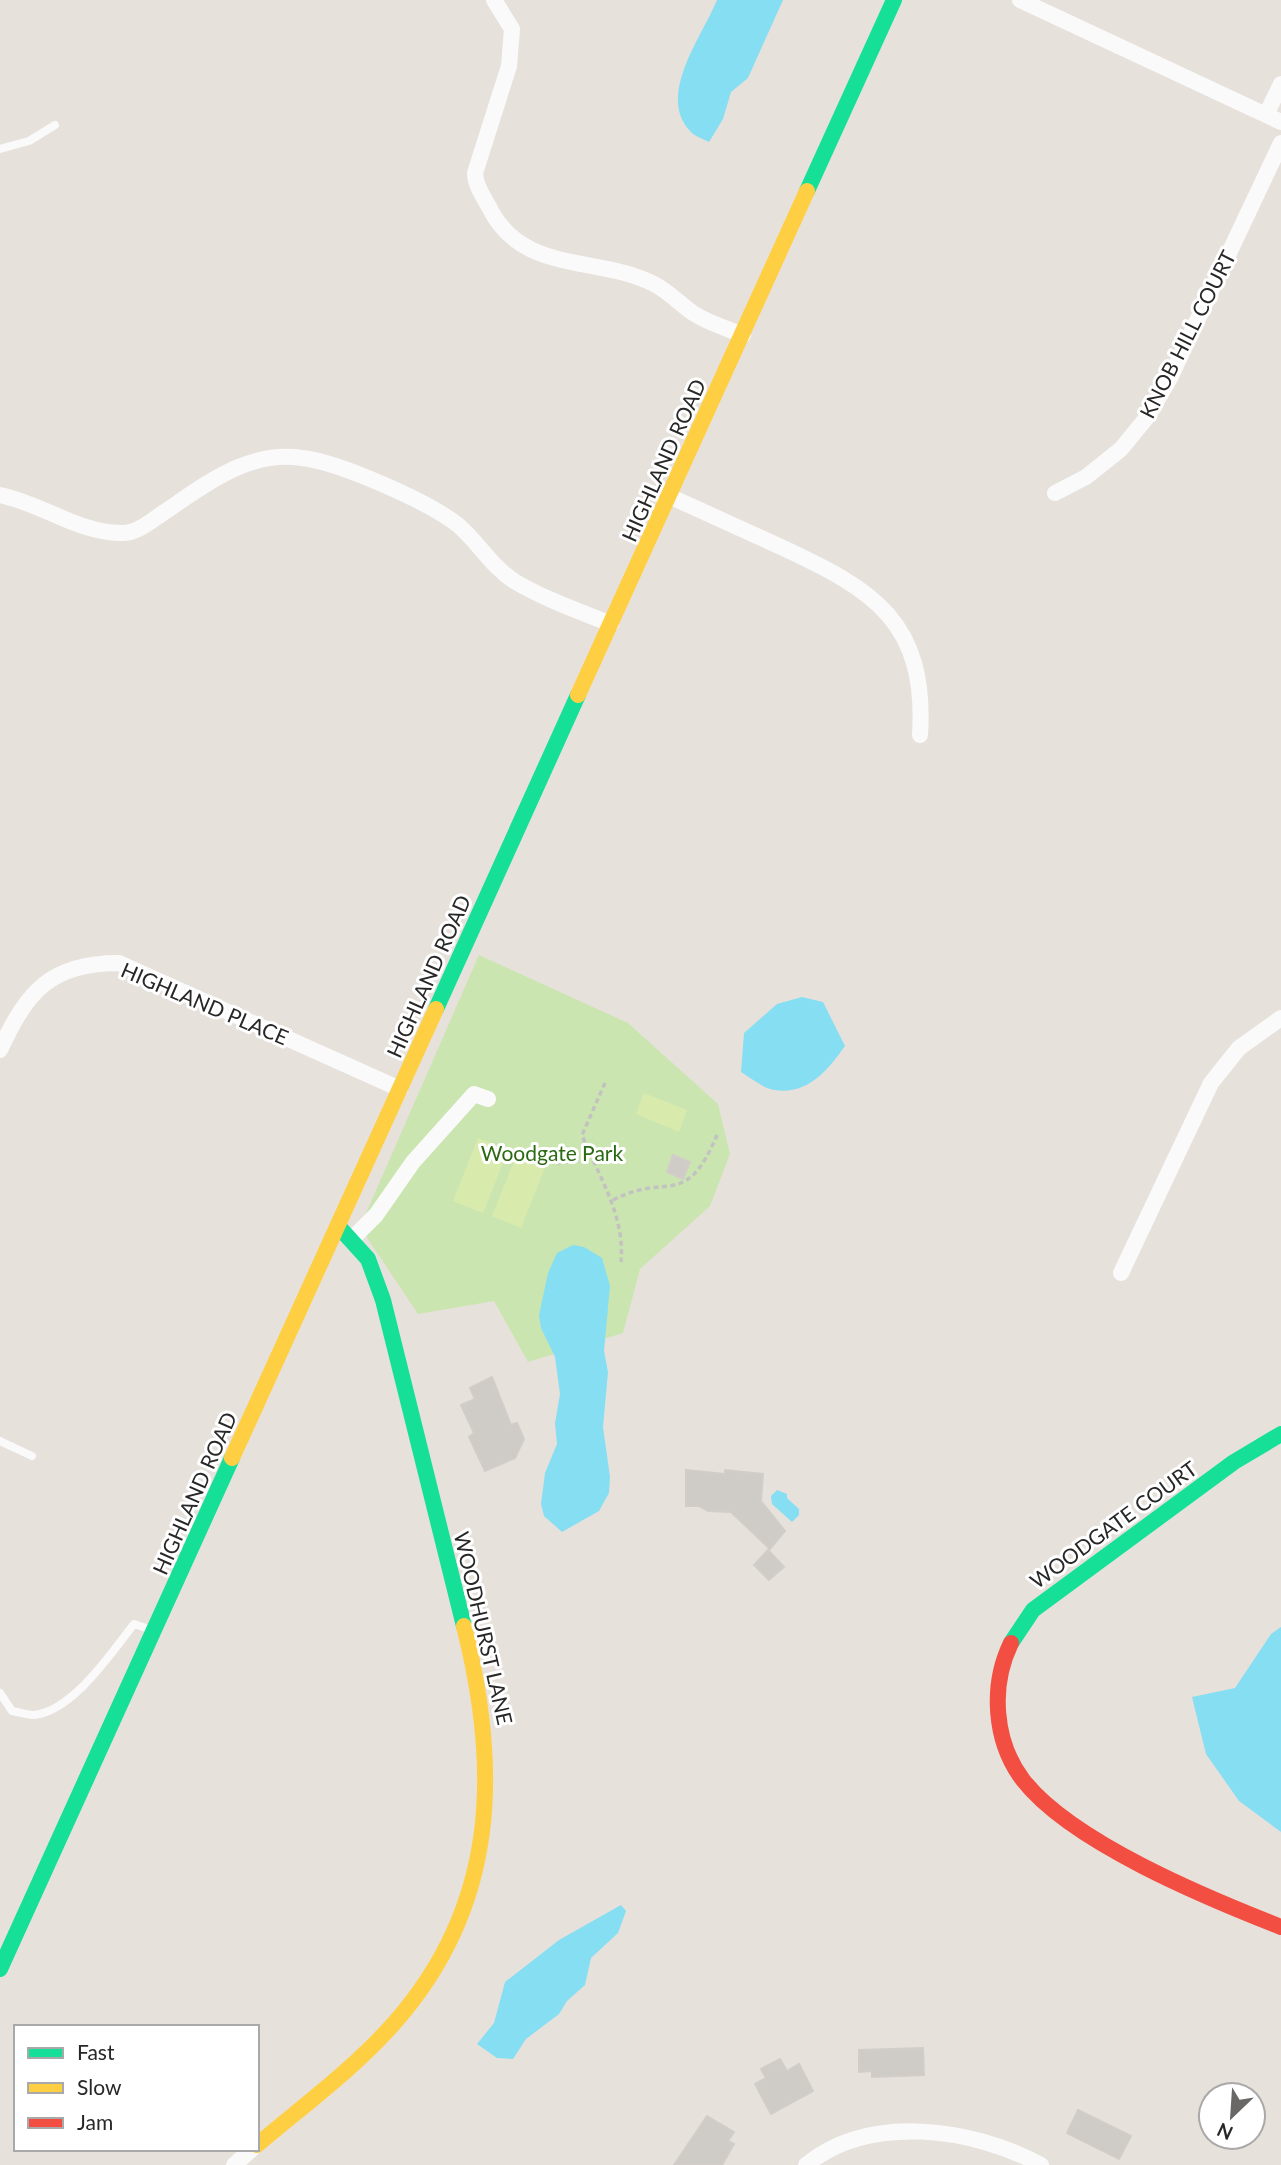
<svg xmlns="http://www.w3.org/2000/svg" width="1281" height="2165" font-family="Lato,sans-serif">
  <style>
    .green { fill: #cae5b0 }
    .pitch { fill: #d9eaad }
    .water { fill: #86def2 }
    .building { fill: #cfcbc7; stroke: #d2cdc8; stroke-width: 2 }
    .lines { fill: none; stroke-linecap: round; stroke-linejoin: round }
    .path { stroke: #c2c2c1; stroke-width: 3.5; stroke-dasharray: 5 3.5; stroke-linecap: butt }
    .lane { stroke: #fbfafa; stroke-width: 8 }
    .street { stroke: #fbfafa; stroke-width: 16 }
    .fast { stroke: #16e098; stroke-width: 16 }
    .slow { stroke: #ffcf43; stroke-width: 16 }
    .jam { stroke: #f24e42; stroke-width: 16 }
    .labels { text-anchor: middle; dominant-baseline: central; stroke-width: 6; stroke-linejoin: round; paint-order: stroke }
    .street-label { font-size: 21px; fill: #272727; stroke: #fff }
    .park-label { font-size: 21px; fill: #2b6a12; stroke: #fff }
  </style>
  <rect width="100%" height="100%" fill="#e7e1dc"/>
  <path class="green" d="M 479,955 L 628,1023 L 718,1104 L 730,1154 L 710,1206 L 640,1269 L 623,1333 L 528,1362 L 494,1301 L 418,1314 L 360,1227 Z"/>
  <path class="pitch" d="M 644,1093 L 687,1110 L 679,1132 L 636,1114 Z
    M 478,1138 L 508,1150 L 483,1213 L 453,1201 Z
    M 517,1154 L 546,1165 L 521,1228 L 492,1216 Z"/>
  <path class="water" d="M 717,0 L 783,0 L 748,78 L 731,92 L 723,119 L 709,142 C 703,139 694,136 690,131 C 656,95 703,35 717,0 Z
    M 802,997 L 823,1002 L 845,1046 C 828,1070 808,1095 775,1090 C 764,1089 751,1078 741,1072 L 744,1033 L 777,1004 Z
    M 573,1245 L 584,1247 L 602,1258 L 610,1286 L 604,1351 L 608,1372 L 603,1427 L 610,1477 L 609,1493 L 599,1511 L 562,1532 L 544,1516 L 541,1504 L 545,1473 L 557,1444 L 555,1423 L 560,1394 L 555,1357 L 541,1328 L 539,1315 L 548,1273 L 557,1253 Z
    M 777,1490 L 787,1494 L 787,1498 L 799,1509 L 799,1515 L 792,1522 L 772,1504 L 771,1496 Z
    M 1281,1627 L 1281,1832 L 1239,1801 L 1206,1754 L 1192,1697 L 1235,1688 L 1271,1634 Z
    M 621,1905 L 626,1911 L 618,1933 L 591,1958 L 585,1985 L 567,2001 L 559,2014 L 526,2039 L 513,2059 L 497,2058 L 477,2044 L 494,2023 L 505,1982 L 559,1940 Z"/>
  <path class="building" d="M 673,1155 L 690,1162 L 683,1179 L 667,1172 Z
    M 492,1377 L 511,1425 L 517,1423 L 524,1439 L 515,1458 L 485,1471 L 469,1437 L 474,1433 L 461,1405 L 475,1399 L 470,1388 Z
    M 686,1470 L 725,1474 L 725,1470 L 763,1474 L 761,1501 L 785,1531 L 770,1549 L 731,1512 L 708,1511 L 699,1506 L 686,1506 Z
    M 768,1550 L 784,1567 L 769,1580 L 754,1565 Z
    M 923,2048 L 924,2075 L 872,2077 L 872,2071 L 859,2072 L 859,2050 Z
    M 780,2059 L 787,2071 L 799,2064 L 813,2091 L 771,2114 L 755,2084 L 766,2078 L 761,2069 Z
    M 1078,2110 L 1131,2136 L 1119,2159 L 1067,2133 Z
    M 707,2116 L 734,2132 L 728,2141 L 734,2144 L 722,2165 L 674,2165 Z"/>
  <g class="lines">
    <path class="path" d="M 605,1083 L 582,1135 C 599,1177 625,1215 621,1262
      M 557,1163 L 580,1160 L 591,1155
      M 613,1200 C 668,1171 685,1211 717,1135"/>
    <path class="lane" d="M 0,149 L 29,141 L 55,125
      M 0,1441 L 32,1456
      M 0,1693 L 12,1711 C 19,1712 28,1715 34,1715 C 73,1711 112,1652 134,1624 L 152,1630"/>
    <path class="street" d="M 494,0 L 512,29 L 509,66 L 475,173 C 475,185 483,196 489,207 C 522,275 598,255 654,284 C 668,291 680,304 693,313 C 708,323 726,328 743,335
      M 1020,0 L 1281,122
      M 1266,115 L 1281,84
      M 1055,493 L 1086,477 L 1121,449 L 1148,416 L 1170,378 L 1281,143
      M 0,495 C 41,503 78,533 121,533 C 136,534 151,521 163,513 C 206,484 248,450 302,458 C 339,462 429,502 458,525 C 478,542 491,566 514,581 C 544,599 579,611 611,624
      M 669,496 C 706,513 744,530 781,547 C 874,590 927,622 920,735
      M 0,1050 C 27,991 51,963 119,963 L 400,1089
      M 351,1240 L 376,1215 L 413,1162 L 474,1094 L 488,1099
      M 1121,1273 L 1211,1083 L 1239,1048 L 1281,1018
      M 234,2165 L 252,2149
      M 806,2165 C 870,2113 973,2128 1041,2165"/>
    <path class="fast" d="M 807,191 L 894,0
      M 436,1009 L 578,695
      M 338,1226 L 368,1259 L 383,1300 L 464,1626
      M 1011,1643 L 1033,1610 L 1234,1462 L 1281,1434
      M 0,1969 L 232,1458"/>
    <path class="slow" d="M 578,695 L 807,191
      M 232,1458 L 436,1009
      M 257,2145 C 304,2105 355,2068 396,2021 C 498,1904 500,1769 464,1626"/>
    <path class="jam" d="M 1011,1643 C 990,1686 994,1742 1023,1780 C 1071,1842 1207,1898 1281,1927"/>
  </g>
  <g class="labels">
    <g class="street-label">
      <text transform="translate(1187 334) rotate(-63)">KNOB HILL COURT</text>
      <text transform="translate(663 460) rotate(-66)">HIGHLAND ROAD</text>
      <text transform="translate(428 976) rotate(-66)">HIGHLAND ROAD</text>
      <text transform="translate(205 1003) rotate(23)">HIGHLAND PLACE</text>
      <text transform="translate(194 1493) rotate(-66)">HIGHLAND ROAD</text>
      <text transform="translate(1113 1524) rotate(-36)">WOODGATE COURT</text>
      <text transform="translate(484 1628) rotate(77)">WOODHURST LANE</text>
    </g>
    <g class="park-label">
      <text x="552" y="1152">Woodgate Park</text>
    </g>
  </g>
  <rect x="14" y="2025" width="245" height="126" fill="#ffffff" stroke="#a9a9a9" stroke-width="2"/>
  <rect x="28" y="2048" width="35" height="10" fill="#16e098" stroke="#a9a9a9" stroke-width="2"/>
  <text x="77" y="2060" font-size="21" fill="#272727">Fast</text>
  <rect x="28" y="2083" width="35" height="10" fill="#ffcf43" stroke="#a9a9a9" stroke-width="2"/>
  <text x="77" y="2095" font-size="21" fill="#272727">Slow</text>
  <rect x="28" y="2118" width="35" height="10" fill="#f24e42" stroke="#a9a9a9" stroke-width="2"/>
  <text x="77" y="2130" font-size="21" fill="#272727">Jam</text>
  <g transform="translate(1232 2116) rotate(205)"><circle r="33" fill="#ffffff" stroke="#a9a9a9" stroke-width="2"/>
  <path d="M0-5L12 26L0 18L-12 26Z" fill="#6a6866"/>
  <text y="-10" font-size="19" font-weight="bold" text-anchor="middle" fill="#272727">N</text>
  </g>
</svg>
